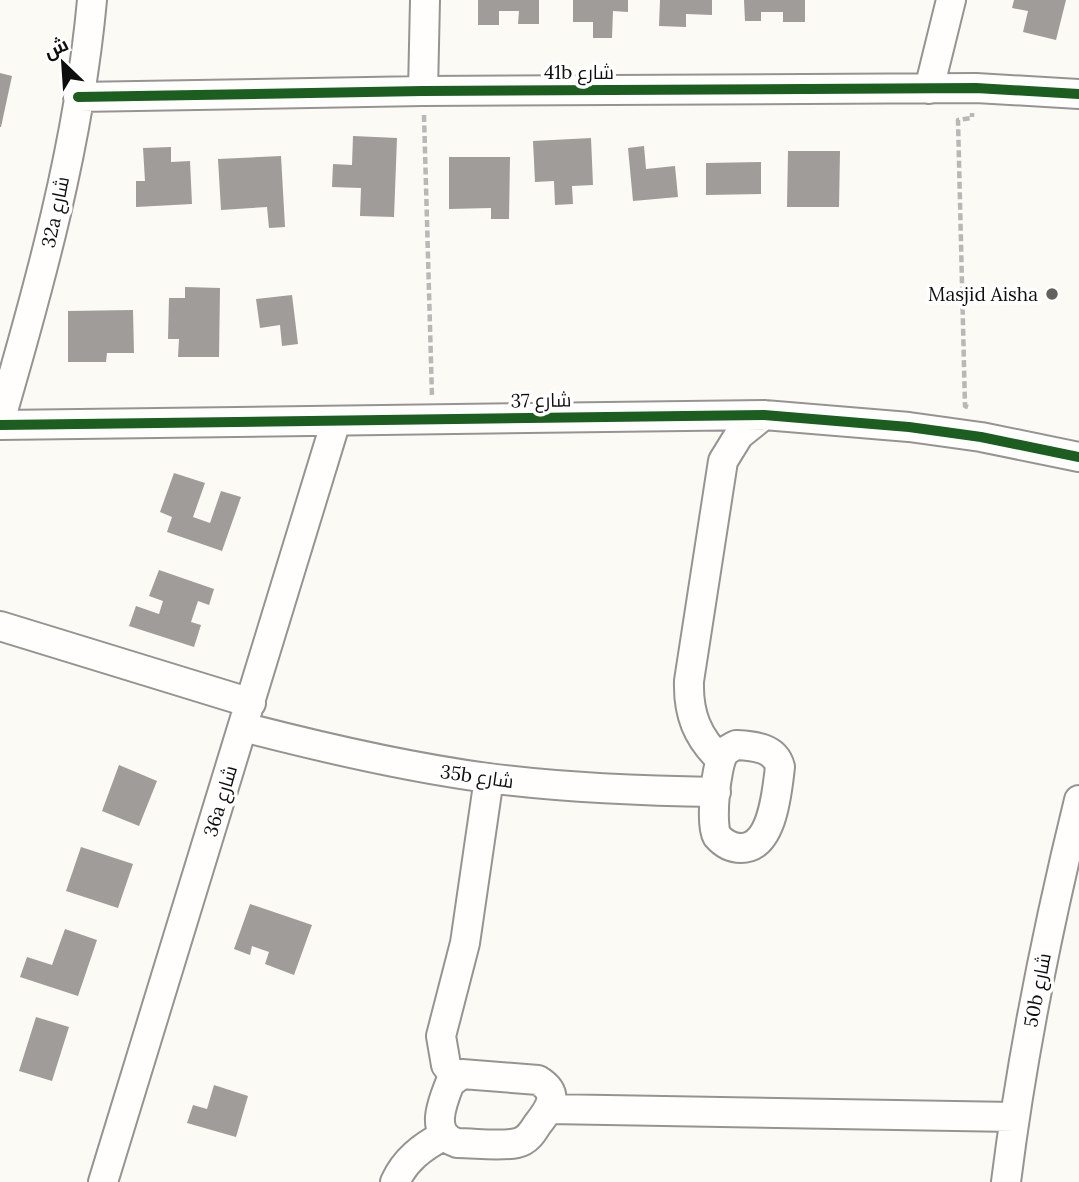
<svg xmlns="http://www.w3.org/2000/svg" width="1079" height="1182" font-family="Lora,Cairo,serif">
  <style>
    .building { fill: #9f9c99 }
    .lines { fill: none; stroke-linecap: round; stroke-linejoin: round }
    .minor-casing { stroke: #959492; stroke-width: 32 }
    .path { stroke: #b8b8b7; stroke-width: 4.5; stroke-dasharray: 7 3.5; stroke-linecap: butt }
    .minor { stroke: #fffefd; stroke-width: 28 }
    .cycleway-casing { stroke: #fff; stroke-width: 15 }
    .cycleway { stroke: #1b5e20; stroke-width: 10 }
    .poi-dot { fill: #61615e; stroke: #fff; stroke-width: 2.5 }
    .labels { text-anchor: middle; dominant-baseline: central; stroke-width: 7; stroke-linejoin: round; paint-order: stroke }
    .street-label { font-size: 19px; fill: #0e0e0e; stroke: #fff }
    .poi-label { font-size: 19px; fill: #0e0e0e; stroke: #fff; text-anchor: end }
  </style>
  <rect width="100%" height="100%" fill="#fcfaf4"/>
  <path class="building" d="M 478,0 L 539,0 L 539,24 L 518,24 L 519,11 L 499,11 L 499,25 L 478,25 Z
    M 573,0 L 628,0 L 628,12 L 613,11 L 612,38 L 593,38 L 593,22 L 573,22 Z
    M 660,0 L 712,0 L 712,15 L 686,14 L 686,27 L 659,26 Z
    M 744,0 L 805,0 L 805,22 L 783,22 L 783,12 L 761,12 L 761,21 L 745,21 Z
    M 1014,0 L 1066,0 L 1056,40 L 1023,32 L 1028,11 L 1012,8 Z
    M 0,73 L 12,76 L 1,127 L 0,127 Z
    M 353,136 L 397,138 L 394,217 L 360,216 L 361,188 L 332,187 L 333,164 L 352,165 Z
    M 591,138 L 593,185 L 572,186 L 573,204 L 555,205 L 554,181 L 535,182 L 533,141 Z
    M 644,146 L 646,169 L 675,166 L 678,197 L 633,201 L 628,148 Z
    M 171,147 L 171,162 L 190,161 L 192,204 L 136,207 L 136,181 L 145,181 L 143,148 Z
    M 788,151 L 840,151 L 839,207 L 787,207 Z
    M 281,156 L 285,227 L 269,228 L 267,207 L 221,210 L 218,159 Z
    M 449,157 L 510,157 L 509,219 L 491,219 L 491,208 L 449,209 Z
    M 761,162 L 761,194 L 706,195 L 706,163 Z
    M 185,287 L 220,288 L 219,357 L 178,357 L 179,339 L 168,339 L 169,298 L 185,298 Z
    M 292,295 L 298,344 L 282,346 L 280,325 L 260,328 L 256,299 Z
    M 133,310 L 134,353 L 107,353 L 106,362 L 68,362 L 68,311 Z
    M 174,473 L 205,483 L 193,517 L 210,523 L 221,491 L 241,497 L 222,551 L 167,532 L 172,517 L 160,512 Z
    M 159,570 L 214,589 L 209,605 L 198,601 L 191,622 L 201,625 L 194,647 L 129,626 L 136,606 L 159,614 L 163,601 L 149,596 Z
    M 119,765 L 157,781 L 139,826 L 102,811 Z
    M 81,847 L 133,864 L 118,908 L 66,891 Z
    M 250,904 L 312,925 L 294,975 L 265,964 L 269,952 L 252,946 L 250,955 L 234,949 Z
    M 65,929 L 97,940 L 78,996 L 20,977 L 27,957 L 52,965 Z
    M 36,1017 L 69,1027 L 52,1081 L 19,1071 Z
    M 214,1085 L 248,1096 L 236,1137 L 187,1123 L 193,1105 L 207,1109 Z"/>
  <g class="lines">
    <g class="minor-casing">
      <path id="minor" d="M 929,89 L 951,0
        M 423,91 L 425,0
        M 78,97 L 423,91 L 976,88 L 1079,94
        M 0,421 C 40,284 79,143 92,0
        M 0,425 L 764,415 L 909,427 L 981,437 L 1079,457
        M 0,626 L 251,703
        M 243,727 C 324,748 405,767 488,778 C 564,788 640,791 716,792
        M 736,745 C 753,746 775,747 780,767 C 777,791 773,848 741,848 C 731,848 723,843 717,836 C 710,824 716,767 723,755 C 726,750 730,748 736,745 Z
        M 721,760 C 697,737 688,714 689,681 L 723,461 L 739,435 L 764,415
        M 462,1074 L 538,1080 C 561,1094 550,1108 537,1125 C 532,1133 527,1141 517,1143 C 499,1147 476,1143 457,1143 C 429,1134 442,1103 450,1083 Z
        M 455,1077 L 446,1065 L 441,1036 L 465,943 L 489,778
        M 549,1109 L 1014,1117
        M 103,1182 L 336,421
        M 395,1182 C 405,1160 422,1147 443,1136
        M 1006,1182 C 1022,1054 1048,926 1079,800"/>
    </g>
    <path class="path" d="M 424,115 L 432,397
      M 968,407 L 965,406 L 958,120 L 972,118 L 972,113"/>
    <use href="#minor" class="minor"/>
    <g class="cycleway-casing">
      <path id="cycleway" d="M 78,97 L 423,91 L 976,88 L 1079,94
        M 0,425 L 764,415 L 909,427 L 981,437 L 1079,457"/>
    </g>
    <use href="#cycleway" class="cycleway"/>
  </g>
  <circle class="poi-dot" cx="1052" cy="294" r="7"/>
  <g class="labels">
    <g class="street-label">
      <text x="579" y="72">41b شارع</text>
      <text transform="translate(55 212) rotate(-78)">32a شارع</text>
      <text transform="translate(541 400) rotate(-1)">شارع 37</text>
      <text transform="translate(477 776) rotate(8)">35b شارع</text>
      <text transform="translate(220 801) rotate(-73)">36a شارع</text>
      <text transform="translate(1037 990) rotate(-79)">50b شارع</text>
    </g>
    <g class="poi-label">
      <text x="1038" y="294">Masjid Aisha</text>
    </g>
  </g>
  <g transform="translate(63 63) rotate(335)" stroke="#ffffff" stroke-width="5" paint-order="stroke">
  <path d="M0-5L12 26L0 18L-12 26Z" fill="#0e0e0e"/>
  <text y="-10" font-size="19" font-weight="bold" text-anchor="middle" fill="#0e0e0e">ش</text>
  </g>
</svg>
